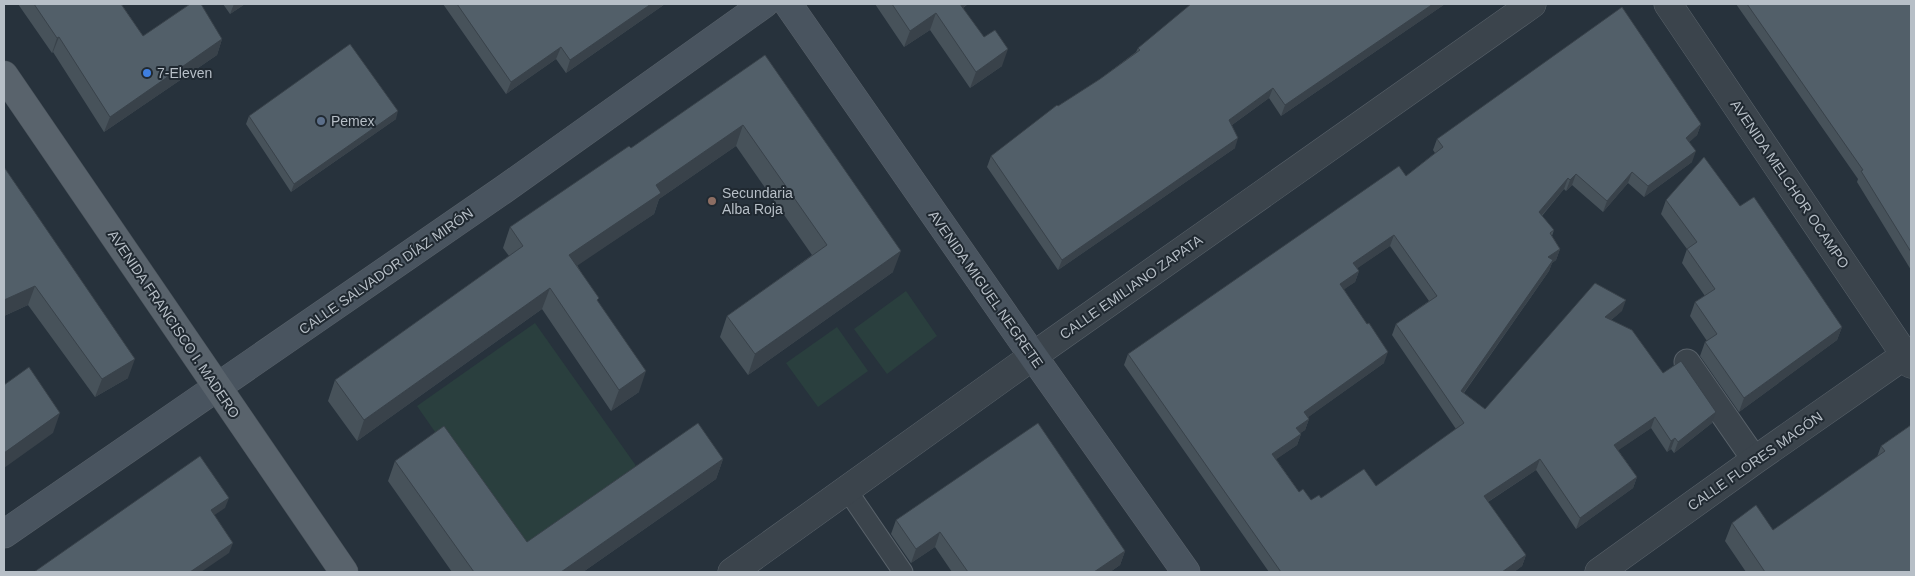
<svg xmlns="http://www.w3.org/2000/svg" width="1915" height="576" font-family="Helvetica,sans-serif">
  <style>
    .green { fill: #2a3f3e }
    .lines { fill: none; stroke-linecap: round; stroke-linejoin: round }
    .pedestrian-casing { stroke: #59626a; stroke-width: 21 }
    .minor-casing { stroke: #59626a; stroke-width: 27 }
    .tertiary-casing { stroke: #59626a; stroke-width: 29 }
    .secondary-casing { stroke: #59626a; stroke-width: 29 }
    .primary-casing { stroke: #444d55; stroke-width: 29 }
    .pedestrian { stroke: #3b444c; stroke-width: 19 }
    .minor { stroke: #3b444c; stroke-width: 25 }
    .tertiary { stroke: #3b444c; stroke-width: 28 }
    .secondary { stroke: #49545f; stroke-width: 28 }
    .primary { stroke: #59636c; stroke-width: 28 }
    .wall { fill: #47525a; fill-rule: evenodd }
    .shaded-wall { fill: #39424a }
    .building { fill: #525f69; stroke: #39424a; fill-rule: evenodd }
    .shop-dot { fill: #3f7fe0; stroke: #202931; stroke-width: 2 }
    .service-dot { fill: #5c6f8a; stroke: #202931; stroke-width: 2 }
    .education-dot { fill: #8d6e63; stroke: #202931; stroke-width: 2 }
    .labels { text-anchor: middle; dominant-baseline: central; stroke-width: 4; stroke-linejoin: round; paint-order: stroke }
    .poi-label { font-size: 14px; fill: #b7bfc7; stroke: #202931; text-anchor: start }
    .street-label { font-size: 14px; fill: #b7bfc7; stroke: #202931 }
  </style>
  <rect width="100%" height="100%" fill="#27323c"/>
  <path class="green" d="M 906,291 L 937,336 L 887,374 L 854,329 Z
    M 535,323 L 639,470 L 520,554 L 417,406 Z
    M 837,327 L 868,371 L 818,407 L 786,363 Z"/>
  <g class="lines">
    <g class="pedestrian-casing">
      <path id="pedestrian" d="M 847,490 L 903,572"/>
    </g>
    <g class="minor-casing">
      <path id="minor" d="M 1687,362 L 1755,460"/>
    </g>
    <g class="tertiary-casing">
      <path id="tertiary" d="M 1668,4 L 1911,364
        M 732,572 L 1033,356 L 1532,4
        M 1599,572 L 1755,460 L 1911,351"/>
    </g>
    <g class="secondary-casing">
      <path id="secondary" d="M 788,4 L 1033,356 L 1186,572
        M 4,534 L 503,190 L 764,4"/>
    </g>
    <g class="primary-casing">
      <path id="primary" d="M 4,75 L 344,572"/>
    </g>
    <use href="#pedestrian" class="pedestrian"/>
    <use href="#minor" class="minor"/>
    <use href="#tertiary" class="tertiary"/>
    <use href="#secondary" class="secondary"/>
    <use href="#primary" class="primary"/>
  </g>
  <path class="wall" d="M 18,4 L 124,4 L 122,5 L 143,36 L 222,39 L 217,55 L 104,132 L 53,52 L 52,53 Z
    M 223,4 L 245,4 L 230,14 Z
    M 443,4 L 665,4 L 566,73 L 556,59 L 506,94 Z
    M 875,4 L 968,4 L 963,8 L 1002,66 L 970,88 L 930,30 L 904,47 Z
    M 1445,4 L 1281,116 L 1269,98 L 1232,125 L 1235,148 L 1058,270 L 987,167 L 991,156 L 1058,106 L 1100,79 L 1136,52 L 1138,48 Z
    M 1736,4 L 1911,4 L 1911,270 L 1857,182 L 1858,179 Z
    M 765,55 L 893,272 L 748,375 L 720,337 L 727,316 L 812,255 L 736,146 L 659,199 L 654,214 L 577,265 L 598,302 L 639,392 L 611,411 L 542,309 L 357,441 L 328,401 L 335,380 L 509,256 L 503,248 L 510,227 L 631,148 Z
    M 249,116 L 396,119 L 291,192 L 246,124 Z
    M 1701,124 L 1697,135 L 1689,142 L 1692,162 L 1644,197 L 1628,183 L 1603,212 L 1572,185 L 1566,191 L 1564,189 L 1542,216 L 1554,230 L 1552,236 L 1560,249 L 1556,260 L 1552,263 L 1549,271 L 1464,393 L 1485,409 L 1622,311 L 1611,320 L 1712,423 L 1674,453 L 1671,449 L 1667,452 L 1651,428 L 1618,450 L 1637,477 L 1633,488 L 1576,529 L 1536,470 L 1488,502 L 1526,555 L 1522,566 L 1514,572 L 1269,572 L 1124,365 L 1128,354 L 1406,176 L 1435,153 L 1433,150 L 1437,139 ZM 1390,246 L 1429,301 L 1396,324 L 1392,335 L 1456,429 L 1376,486 L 1311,500 L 1299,492 L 1276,459 L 1297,445 L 1301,434 L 1300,433 L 1305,430 L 1309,419 L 1308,417 L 1384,363 L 1344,289 L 1355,282 L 1359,271 L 1357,268 Z
    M 4,167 L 128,378 L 95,397 L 28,305 L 4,316 Z
    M 1666,200 L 1740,206 L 1842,327 L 1837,340 L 1739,412 L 1700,356 L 1705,342 L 1707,341 L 1690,316 L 1695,302 L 1705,296 L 1682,263 L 1687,249 L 1661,214 Z
    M 1911,425 L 1911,572 L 1746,572 L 1725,541 L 1732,523 L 1773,530 L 1877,457 L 1881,446 Z
    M 723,459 L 716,479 L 583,572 L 452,572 L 388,481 L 395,461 L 527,542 Z
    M 896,520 L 1125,551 L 1120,565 L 1110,572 L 952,572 L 935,547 L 911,563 L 891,534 Z"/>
  <path class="shaded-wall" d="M 234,4 L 245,4 L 230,14 Z
    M 651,4 L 665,4 L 566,73 L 570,60 Z
    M 955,4 L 968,4 L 951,16 Z
    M 1433,4 L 1445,4 L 1281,116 L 1285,105 Z
    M 936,13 L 930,30 L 904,47 L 910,31 Z
    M 59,37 L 53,52 L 52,53 L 57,38 Z
    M 222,39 L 217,55 L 104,132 L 110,117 Z
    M 561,47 L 556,59 L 506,94 L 511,82 Z
    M 1008,49 L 1002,66 L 970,88 L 976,72 Z
    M 1273,88 L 1269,98 L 1225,130 L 1229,120 Z
    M 398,111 L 396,119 L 291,192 L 294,184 Z
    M 1701,124 L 1697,135 L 1682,149 L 1686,138 Z
    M 743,125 L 736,146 L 659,199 L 654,214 L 562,276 L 569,255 L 656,185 Z
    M 1238,138 L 1235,148 L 1058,270 L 1062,260 Z
    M 1696,151 L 1692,162 L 1644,197 L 1648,186 Z
    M 1632,172 L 1628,183 L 1603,212 L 1607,201 Z
    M 1576,174 L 1572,185 L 1566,191 L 1570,180 Z
    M 1568,178 L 1564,189 L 1535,223 L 1539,212 Z
    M 1394,235 L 1390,246 L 1349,274 L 1353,263 Z
    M 1560,249 L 1556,260 L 1552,263 L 1549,271 L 1457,402 L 1461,391 L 1548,257 Z
    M 901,251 L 893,272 L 748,375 L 755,354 Z
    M 1359,271 L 1355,282 L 1336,295 L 1340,284 Z
    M 35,286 L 28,305 L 4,316 L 4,300 Z
    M 550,288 L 542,309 L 357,441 L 364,420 Z
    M 1626,300 L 1622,311 L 1601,328 L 1605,317 Z
    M 1842,327 L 1837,340 L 1739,412 L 1744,398 Z
    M 1388,352 L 1384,363 L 1300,423 L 1304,412 Z
    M 135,359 L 128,378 L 95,397 L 102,379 Z
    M 646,371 L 639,392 L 611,411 L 619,390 Z
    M 1716,412 L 1712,423 L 1674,453 L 1678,442 Z
    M 60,413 L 53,433 L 4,468 L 4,453 Z
    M 1655,417 L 1651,428 L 1610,456 L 1614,445 Z
    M 1309,419 L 1305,430 L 1292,439 L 1296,428 Z
    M 1301,434 L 1297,445 L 1268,465 L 1272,454 Z
    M 1675,438 L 1671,449 L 1667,452 L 1671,441 Z
    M 723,459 L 716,479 L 583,572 L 561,572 Z
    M 1540,459 L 1536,470 L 1480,507 L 1484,496 Z
    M 1637,477 L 1633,488 L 1576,529 L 1580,518 Z
    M 229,498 L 225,508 L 207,520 L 211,510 Z
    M 940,532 L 935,547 L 911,563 L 916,549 Z
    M 233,543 L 229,553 L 201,572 L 190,572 Z
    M 1125,551 L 1120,565 L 1110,572 L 1094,572 Z
    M 1526,555 L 1522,566 L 1514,572 L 1502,572 Z"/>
  <path class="building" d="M 34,4 L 121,4 L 143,36 L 190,4 L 201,4 L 222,39 L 110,117 L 59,37 L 57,38 Z
    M 457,4 L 651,4 L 570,60 L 561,47 L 511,82 Z
    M 892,4 L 960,4 L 984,37 L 995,30 L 1008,49 L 976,72 L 936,13 L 910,31 Z
    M 1191,4 L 1433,4 L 1285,105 L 1273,88 L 1229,120 L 1238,138 L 1062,260 L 991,156 L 1057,105 L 1058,106 L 1100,79 L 1140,50 L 1138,48 Z
    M 1747,4 L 1911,4 L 1911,252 L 1861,171 L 1863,170 Z
    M 1622,7 L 1701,124 L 1686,138 L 1696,151 L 1648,186 L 1632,172 L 1607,201 L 1576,174 L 1570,180 L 1568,178 L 1539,212 L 1554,230 L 1550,233 L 1560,249 L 1548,257 L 1553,260 L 1461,391 L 1485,409 L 1595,283 L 1626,300 L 1605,317 L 1632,330 L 1663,373 L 1681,361 L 1716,412 L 1678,442 L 1675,438 L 1671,441 L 1655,417 L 1614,445 L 1637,477 L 1580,518 L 1540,459 L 1484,496 L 1526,555 L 1502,572 L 1281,572 L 1128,354 L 1399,166 L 1406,176 L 1443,147 L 1437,139 ZM 1394,235 L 1437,296 L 1396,324 L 1464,423 L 1376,486 L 1364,469 L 1321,498 L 1319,495 L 1311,500 L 1303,489 L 1299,492 L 1272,454 L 1301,434 L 1296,428 L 1309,419 L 1304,412 L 1388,352 L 1369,323 L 1367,324 L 1340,284 L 1359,271 L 1353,263 Z
    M 350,44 L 398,111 L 294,184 L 249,116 Z
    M 765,55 L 901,251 L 755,354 L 727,316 L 827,245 L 743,125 L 656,185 L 661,193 L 569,255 L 599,298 L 597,300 L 646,371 L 619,390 L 550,288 L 364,420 L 335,380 L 523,246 L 510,227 L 629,146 L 631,148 Z
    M 1704,157 L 1740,206 L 1754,197 L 1842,327 L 1744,398 L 1705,342 L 1717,334 L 1695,302 L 1715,289 L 1687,249 L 1697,242 L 1666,200 Z
    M 4,167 L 135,359 L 102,379 L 35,286 L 4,300 Z
    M 29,367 L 60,413 L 4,453 L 4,385 Z
    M 698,423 L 723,459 L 561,572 L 474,572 L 395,461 L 444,426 L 527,542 Z
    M 1038,423 L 1125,551 L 1094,572 L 968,572 L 940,532 L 916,549 L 896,520 Z
    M 1911,425 L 1911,572 L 1765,572 L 1732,523 L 1756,505 L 1773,530 L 1885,451 L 1881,446 Z
    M 200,456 L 229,498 L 211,510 L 233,543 L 190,572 L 34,572 Z"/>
  <circle class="shop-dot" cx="147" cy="73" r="5"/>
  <circle class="service-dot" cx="321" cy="121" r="5"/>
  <circle class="education-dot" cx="712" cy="201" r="5"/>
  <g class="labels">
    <g class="poi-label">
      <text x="157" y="73">7-Eleven</text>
      <text x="331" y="121">Pemex</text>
      <text x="722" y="193">Secundaria<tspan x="722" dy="16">Alba Roja</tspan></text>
    </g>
    <g class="street-label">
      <text transform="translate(1790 184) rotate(56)">AVENIDA MELCHOR OCAMPO</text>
      <text transform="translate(386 271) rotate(-35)">CALLE SALVADOR DÍAZ MIRÓN</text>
      <text transform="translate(1131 287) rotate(-35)">CALLE EMILIANO ZAPATA</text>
      <text transform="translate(986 289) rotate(55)">AVENIDA MIGUEL NEGRETE</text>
      <text transform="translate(174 324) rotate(56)">AVENIDA FRANCISCO I. MADERO</text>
      <text transform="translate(1755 461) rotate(-35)">CALLE FLORES MAGÓN</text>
    </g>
  </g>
  <rect width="1915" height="576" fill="none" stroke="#b7bfc7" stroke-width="10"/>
</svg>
